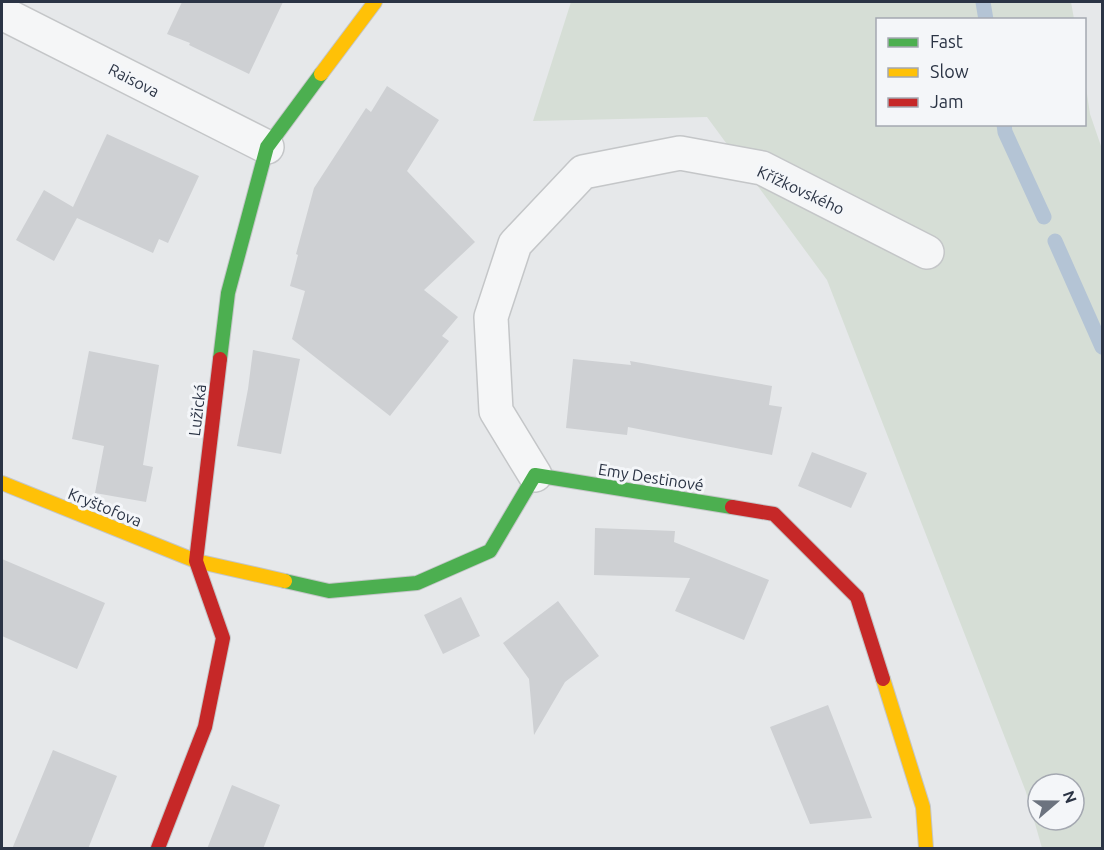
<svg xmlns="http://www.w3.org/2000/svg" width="1104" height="850" font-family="Ubuntu,sans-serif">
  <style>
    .green { fill: #d6ded6; fill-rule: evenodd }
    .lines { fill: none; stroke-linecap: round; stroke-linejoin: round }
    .stream { stroke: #b4c4d5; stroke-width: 15 }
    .building { fill: #ced0d3 }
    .street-casing { stroke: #c4c6c8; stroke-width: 36 }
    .fast-casing { stroke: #c4c6c8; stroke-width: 16 }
    .slow-casing { stroke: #c4c6c8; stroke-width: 16 }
    .jam-casing { stroke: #c4c6c8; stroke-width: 16 }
    .street { stroke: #f5f6f7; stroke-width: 33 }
    .fast { stroke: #4caf50; stroke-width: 14 }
    .slow { stroke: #ffc107; stroke-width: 14 }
    .jam { stroke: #c62828; stroke-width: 14 }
    .labels { text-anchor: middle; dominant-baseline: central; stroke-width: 6; stroke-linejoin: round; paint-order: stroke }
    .street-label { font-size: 16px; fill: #2b3445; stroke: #f4f6f9 }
  </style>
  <rect width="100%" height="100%" fill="#e6e8ea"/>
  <path class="green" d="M 571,2 L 1071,2 L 1074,19 L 878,20 L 878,124 L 1084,124 L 1085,81 L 1090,114 L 1102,149 L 1102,848 L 1042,848 L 1026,792 L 827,280 L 707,117 L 533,121 ZM 1038,784 L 1074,784 L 1074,820 L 1038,820 Z"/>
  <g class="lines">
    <path class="stream" d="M 983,2 L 986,20
      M 1004,124 L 1005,132 L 1044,217
      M 1055,241 L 1102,347"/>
  </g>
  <path class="building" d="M 182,2 L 283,2 L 249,74 L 189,45 L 190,43 L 167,34 Z
    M 387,86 L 439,120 L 407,171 L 475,242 L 424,290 L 458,317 L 442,336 L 449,341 L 390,416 L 292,339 L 305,291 L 290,286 L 298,255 L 296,254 L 314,188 L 366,108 L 371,112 Z
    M 107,134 L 199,176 L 168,243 L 159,239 L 153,253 L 77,218 L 54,261 L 16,240 L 44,190 L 73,207 Z
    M 253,350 L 300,359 L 281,454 L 237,446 L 248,389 Z
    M 89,351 L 159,365 L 143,465 L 153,467 L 146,502 L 95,493 L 104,446 L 72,439 Z
    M 573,359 L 631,365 L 630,361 L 772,386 L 769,405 L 782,407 L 772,455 L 628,427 L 627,435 L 566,428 Z
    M 812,452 L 867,473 L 851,508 L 798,486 Z
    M 595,528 L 675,531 L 674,542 L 769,580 L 744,640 L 675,611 L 690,578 L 594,575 Z
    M 2,559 L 105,603 L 77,669 L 2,636 Z
    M 461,597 L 480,636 L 443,654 L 424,615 Z
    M 558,601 L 599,656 L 565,682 L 534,735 L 529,679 L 503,643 Z
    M 828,705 L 872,818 L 810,824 L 770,727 Z
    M 53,750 L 117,776 L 88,849 L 12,849 Z
    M 232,785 L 280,805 L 263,849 L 207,849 Z"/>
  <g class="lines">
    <g class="street-casing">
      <path id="street" d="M 2,13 L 267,147
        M 535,475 L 496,411 L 491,317 L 515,244 L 583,172 L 680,153 L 762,168 L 927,252"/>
    </g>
    <g class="fast-casing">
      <path id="fast" d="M 220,359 L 228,293 L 267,147 L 321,74
        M 285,581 L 329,591 L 417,583 L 490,551 L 535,475 L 732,507"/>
    </g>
    <g class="slow-casing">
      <path id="slow" d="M 321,74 L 375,2
        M 2,483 L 196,561 L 285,581
        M 883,679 L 923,807 L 926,848"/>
    </g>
    <g class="jam-casing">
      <path id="jam" d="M 732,507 L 774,514 L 857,597 L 883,679
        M 158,848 L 205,727 L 223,638 L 196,561 L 220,359"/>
    </g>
    <use href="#street" class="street"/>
    <use href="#fast" class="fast"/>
    <use href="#slow" class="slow"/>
    <use href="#jam" class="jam"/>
  </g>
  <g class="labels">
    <g class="street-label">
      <text transform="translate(134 80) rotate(27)">Raisova</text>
      <text transform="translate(801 190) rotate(25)">Křížkovského</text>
      <text transform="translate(197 410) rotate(-83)">Lužická</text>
      <text transform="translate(651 477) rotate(9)">Emy Destinové</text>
      <text transform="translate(105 507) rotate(22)">Kryštofova</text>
    </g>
  </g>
  <rect width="1104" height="850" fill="none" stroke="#2b3445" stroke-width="6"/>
  <rect x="876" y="18" width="210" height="108" fill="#f4f6f9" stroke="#a4a8b1" stroke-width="1.5"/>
  <rect x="888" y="38" width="30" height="9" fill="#4caf50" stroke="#a4a8b1" stroke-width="1.5"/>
  <text x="930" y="48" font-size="18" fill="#2b3445">Fast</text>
  <rect x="888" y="68" width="30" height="9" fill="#ffc107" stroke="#a4a8b1" stroke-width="1.5"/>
  <text x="930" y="78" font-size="18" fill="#2b3445">Slow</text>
  <rect x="888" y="98" width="30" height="9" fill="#c62828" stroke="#a4a8b1" stroke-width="1.5"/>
  <text x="930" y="108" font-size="18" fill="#2b3445">Jam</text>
  <g transform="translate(1056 802) rotate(70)"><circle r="28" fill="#f4f6f9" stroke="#a4a8b1" stroke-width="1.5"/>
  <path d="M0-4.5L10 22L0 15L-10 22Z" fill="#6c737f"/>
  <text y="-9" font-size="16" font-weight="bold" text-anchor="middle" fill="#2b3445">N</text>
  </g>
</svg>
